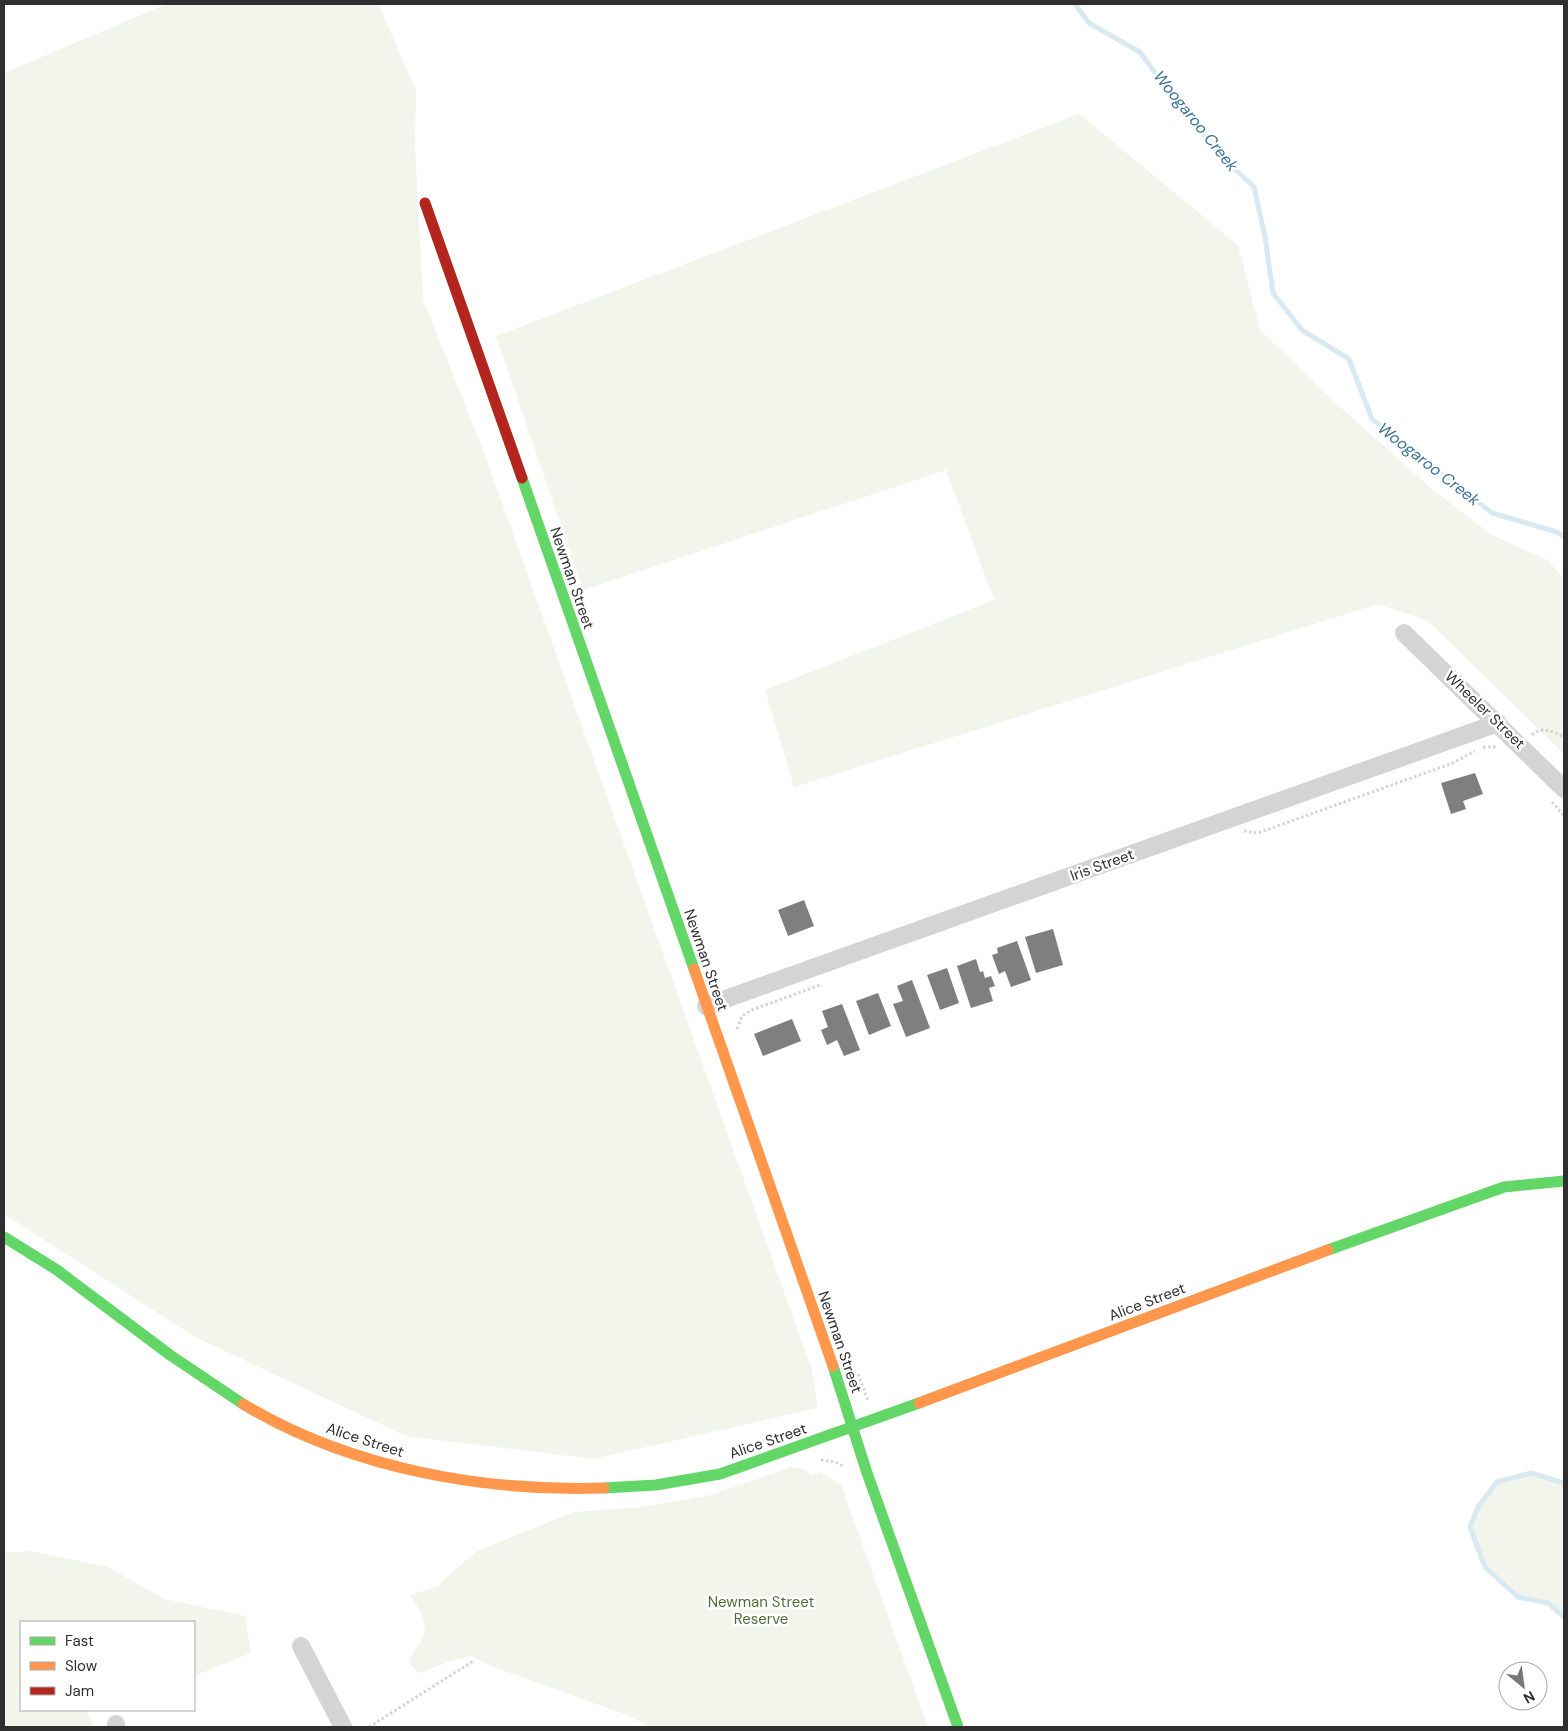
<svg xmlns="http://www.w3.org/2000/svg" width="1568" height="1731" font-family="'DM Sans',sans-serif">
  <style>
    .green { fill: #f1f5ec }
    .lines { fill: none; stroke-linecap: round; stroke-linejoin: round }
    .stream { stroke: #d9e9f2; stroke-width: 5 }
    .building { fill: #7f7f7f }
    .path { stroke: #d4d4d4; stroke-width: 3; stroke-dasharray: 2.5 2.5; stroke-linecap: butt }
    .street { stroke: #d4d4d4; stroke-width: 18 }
    .fast { stroke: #63d668; stroke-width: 11 }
    .slow { stroke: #ff974d; stroke-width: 11 }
    .jam { stroke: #b3261e; stroke-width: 11 }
    .labels { text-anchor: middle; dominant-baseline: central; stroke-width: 5; stroke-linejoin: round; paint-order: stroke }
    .street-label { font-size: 15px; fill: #2f2f2f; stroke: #fff }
    .park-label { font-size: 15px; fill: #526d3b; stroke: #fff }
    .water-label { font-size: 16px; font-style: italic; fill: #3b7194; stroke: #fff }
  </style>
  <rect width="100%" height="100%" fill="#fff"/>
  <path class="green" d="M 167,4 L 378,4 L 416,90 L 415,145 L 423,299 L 486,458 L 812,1370 L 818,1408 L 593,1459 L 406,1436 L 195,1337 L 4,1214 L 4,73 Z
    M 1079,114 L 1238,245 L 1260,330 L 1338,405 L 1433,490 L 1492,535 L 1549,561 L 1560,575 L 1564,576 L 1564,754 L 1428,621 L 1378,604 L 794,787 L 765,690 L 994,600 L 946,470 L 583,590 L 496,336 Z
    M 791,1467 L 804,1469 L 811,1475 L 821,1472 L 841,1485 L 928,1727 L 649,1727 L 630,1716 L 488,1665 L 472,1656 L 448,1662 L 419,1673 L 410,1664 C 411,1653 414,1651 420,1643 C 432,1625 419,1609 410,1595 L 439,1586 L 443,1580 L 477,1551 L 574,1512 L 642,1507 L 711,1495 Z
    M 1531,1473 L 1564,1483 L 1564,1617 L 1548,1603 L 1518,1597 L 1485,1567 L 1470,1527 L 1478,1507 L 1497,1482 Z
    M 31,1551 L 108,1567 L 164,1599 L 245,1616 L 251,1653 L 194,1676 L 194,1622 L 21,1622 L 21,1710 L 86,1710 L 94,1727 L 4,1727 L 4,1553 Z"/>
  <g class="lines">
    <path class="stream" d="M 1075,4 L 1089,23 L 1140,52 L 1184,112 L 1223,158 L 1254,187 L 1265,237 L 1273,293 L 1302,330 L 1349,359 L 1372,419 L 1492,513 L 1557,532 L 1564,537
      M 1564,1483 L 1531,1473 L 1497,1482 L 1478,1507 L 1470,1527 L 1485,1567 L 1518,1597 L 1548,1603 L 1564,1617"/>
  </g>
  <path class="building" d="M 1475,773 L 1483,794 L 1463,801 L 1466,809 L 1451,814 L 1441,783 Z
    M 804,900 L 814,926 L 788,936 L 778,910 Z
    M 1053,929 L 1063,965 L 1036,973 L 1025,937 Z
    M 1017,941 L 1031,980 L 1011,987 L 1005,971 L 999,974 L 992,955 L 998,953 L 997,948 Z
    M 976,959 L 980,972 L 983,971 L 985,978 L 991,976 L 995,986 L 989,988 L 993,1001 L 971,1008 L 957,966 Z
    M 947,968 L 959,1003 L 940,1010 L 927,975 Z
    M 912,980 L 930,1028 L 906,1037 L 893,1004 L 903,1001 L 897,986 Z
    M 878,993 L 891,1026 L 869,1035 L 856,1001 Z
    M 842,1004 L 860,1050 L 844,1056 L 837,1040 L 827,1045 L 821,1030 L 828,1027 L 822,1011 Z
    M 792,1019 L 801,1041 L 763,1056 L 754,1034 Z"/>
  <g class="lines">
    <path class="path" d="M 1532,735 C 1543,726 1552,731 1564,737
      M 1483,747 L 1497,747
      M 1552,802 L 1564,816
      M 1244,831 L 1258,833 L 1453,763 L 1475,751
      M 737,1029 L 742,1016 L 752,1010 L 820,985
      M 858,1374 L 868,1401
      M 821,1460 L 835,1462 L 843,1466
      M 369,1727 L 475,1660"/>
    <path class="street" d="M 1404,633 L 1564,789
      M 706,1006 L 1498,723
      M 301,1646 L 343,1727
      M 116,1724 L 116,1727"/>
    <path class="fast" d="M 522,478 L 694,969
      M 4,1237 L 57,1270 L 170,1355 L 243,1404
      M 1328,1250 L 1504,1187 L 1564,1181
      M 833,1366 L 867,1473 L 958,1727
      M 604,1488 L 656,1485 L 720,1474 L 919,1403"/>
    <path class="slow" d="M 694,969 L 833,1366
      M 919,1403 L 1328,1250
      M 243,1404 C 349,1468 482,1492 604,1488"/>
    <path class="jam" d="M 425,203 L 522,478"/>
  </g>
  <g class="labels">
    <g class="street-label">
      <text transform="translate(572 578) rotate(71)">Newman Street</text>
      <text transform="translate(1485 710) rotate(44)">Wheeler Street</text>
      <text transform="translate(1102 865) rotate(-20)">Iris Street</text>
      <text transform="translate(706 960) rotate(71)">Newman Street</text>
      <text transform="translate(1147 1302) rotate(-21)">Alice Street</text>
      <text transform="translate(840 1342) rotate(71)">Newman Street</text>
      <text transform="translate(365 1440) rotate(18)">Alice Street</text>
      <text transform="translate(768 1441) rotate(-19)">Alice Street</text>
    </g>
    <g class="park-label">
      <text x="761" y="1602">Newman Street<tspan x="761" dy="17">Reserve</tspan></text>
    </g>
    <g class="water-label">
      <text transform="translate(1196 121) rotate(51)">Woogaroo Creek</text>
      <text transform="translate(1429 464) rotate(38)">Woogaroo Creek</text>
    </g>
  </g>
  <rect width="1568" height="1731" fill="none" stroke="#2f2f2f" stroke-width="10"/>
  <rect x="20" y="1621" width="175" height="90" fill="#ffffff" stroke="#acacac"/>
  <rect x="30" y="1637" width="25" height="8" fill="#63d668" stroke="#acacac"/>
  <text x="65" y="1646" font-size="15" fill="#2f2f2f">Fast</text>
  <rect x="30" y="1662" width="25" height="8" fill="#ff974d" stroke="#acacac"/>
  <text x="65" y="1671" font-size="15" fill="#2f2f2f">Slow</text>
  <rect x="30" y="1687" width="25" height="8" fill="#b3261e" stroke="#acacac"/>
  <text x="65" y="1696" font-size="15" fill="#2f2f2f">Jam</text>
  <g transform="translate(1523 1686) rotate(151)"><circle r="24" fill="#ffffff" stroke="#acacac"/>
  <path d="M0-4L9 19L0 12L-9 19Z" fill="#787878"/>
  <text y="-8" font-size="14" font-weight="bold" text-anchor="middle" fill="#2f2f2f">N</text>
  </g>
</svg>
